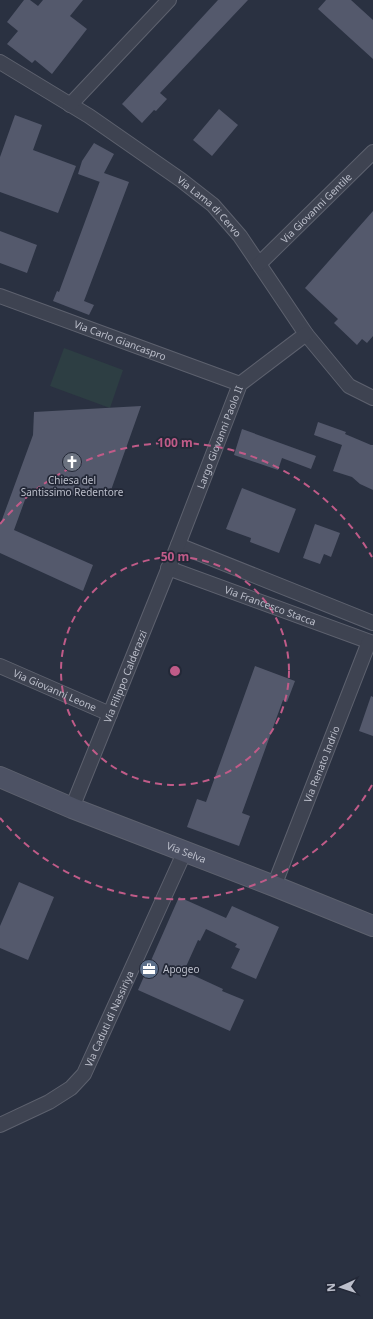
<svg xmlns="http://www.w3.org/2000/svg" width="373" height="1319" font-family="'Noto Sans',sans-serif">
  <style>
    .green { fill: #2d3e43 }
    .building { fill: #54596c }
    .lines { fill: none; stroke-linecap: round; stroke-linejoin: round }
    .street-casing { stroke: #5d616e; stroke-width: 16 }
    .secondary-casing { stroke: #5d616e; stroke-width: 22 }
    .street { stroke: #3e4351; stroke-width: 14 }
    .secondary { stroke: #4d5264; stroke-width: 20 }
    .ring { fill: none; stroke: #c05b88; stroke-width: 2; stroke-dasharray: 7 5 }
    .labels { text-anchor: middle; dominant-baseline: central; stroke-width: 3.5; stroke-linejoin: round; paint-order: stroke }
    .street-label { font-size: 10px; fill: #bcbfcb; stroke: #232837 }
    .poi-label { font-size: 10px; fill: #bcbfcb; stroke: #232837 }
    .centre { fill: #c05b88; stroke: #232837; stroke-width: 2 }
    .ring-label { font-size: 12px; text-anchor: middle; font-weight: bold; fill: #c05b88; stroke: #232837; stroke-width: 3.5; stroke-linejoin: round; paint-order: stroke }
  </style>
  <rect width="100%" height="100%" fill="#2a3141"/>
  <path class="green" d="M 64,348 L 123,370 L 110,408 L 50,386 Z"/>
  <path class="building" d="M 24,0 L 30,0 L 38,6 L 43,0 L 83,0 L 70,16 L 87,29 L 52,74 L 35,60 L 32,63 L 7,44 L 18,31 L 7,22 Z
    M 218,0 L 248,0 L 160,93 L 167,99 L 156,111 L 154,110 L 142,123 L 122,104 Z
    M 326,0 L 351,0 L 373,20 L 373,59 L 318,9 Z
    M 219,109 L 238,125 L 212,156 L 193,140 Z
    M 15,115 L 42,125 L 33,150 L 76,166 L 58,213 L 0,192 L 0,157 Z
    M 94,143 L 114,154 L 104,173 L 129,182 L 84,301 L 94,305 L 89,315 L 53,301 L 57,291 L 59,292 L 100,181 L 100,182 L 78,174 L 82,161 Z
    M 373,211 L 373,336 L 367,343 L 362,339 L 357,345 L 334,323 L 338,319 L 305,288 Z
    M 0,231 L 37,245 L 27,273 L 0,263 Z
    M 141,406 L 110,493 L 26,497 L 14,530 L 93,565 L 83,591 L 0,553 L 0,525 L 33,435 L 34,412 Z
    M 318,422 L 346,432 L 345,434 L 371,445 L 373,445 L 373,490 L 360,484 L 352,477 L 333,471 L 342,445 L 314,435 Z
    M 242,429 L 316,456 L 311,469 L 282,458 L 278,470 L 234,455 Z
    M 242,488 L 296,509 L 279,553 L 250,542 L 251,538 L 226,529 Z
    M 315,524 L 340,533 L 331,557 L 324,554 L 320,564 L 303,558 Z
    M 255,666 L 295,681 L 287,702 L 283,700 L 242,813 L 250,816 L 239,846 L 187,827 L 197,799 L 206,802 Z
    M 371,696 L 373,697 L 373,736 L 359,731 Z
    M 19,882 L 54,897 L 28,960 L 0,948 L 0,926 Z
    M 179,897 L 226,918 L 232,906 L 279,927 L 256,979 L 231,968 L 240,949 L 235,947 L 237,944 L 206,929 L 200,941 L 198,940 L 184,971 L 223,989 L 222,991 L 244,1000 L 230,1031 L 138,990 Z"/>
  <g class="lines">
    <g class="street-casing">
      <g id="street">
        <path id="s1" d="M 0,62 L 89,116 L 181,180 L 213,205 L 240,236 L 306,334 L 349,386 L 373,398"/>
        <path d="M 70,105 L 169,0"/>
        <path id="s2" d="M 259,264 L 373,152"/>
        <path id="s3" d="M 0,296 L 240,384"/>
        <path d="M 178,545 L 373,623"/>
        <path id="s4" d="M 168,568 L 373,643"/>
        <path id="s5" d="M 0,666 L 110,714"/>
        <path id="s6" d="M 72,808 L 178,545 L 240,384 L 306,334"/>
        <path id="s7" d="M 274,886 L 369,642"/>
        <path id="s8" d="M 0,1125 L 49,1102 L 71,1088 L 84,1074 L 185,851"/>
      </g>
    </g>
    <g class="secondary-casing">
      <g id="secondary">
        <path id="s9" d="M 0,777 L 72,808 L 274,886 L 373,926"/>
      </g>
    </g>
    <use href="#street" class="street"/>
    <use href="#secondary" class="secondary"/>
  </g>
  <g class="ring">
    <circle cx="175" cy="671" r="114"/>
    <path d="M372 785A228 228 0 0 1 0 818M0 524A228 228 0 0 1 372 557"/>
  </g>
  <defs>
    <g id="church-disc" transform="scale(1)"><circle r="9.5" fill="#6b7280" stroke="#232837"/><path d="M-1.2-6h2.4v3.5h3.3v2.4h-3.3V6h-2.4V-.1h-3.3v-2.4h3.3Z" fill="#fff"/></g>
    <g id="office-disc" transform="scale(1)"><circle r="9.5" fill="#5c6f8a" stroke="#232837"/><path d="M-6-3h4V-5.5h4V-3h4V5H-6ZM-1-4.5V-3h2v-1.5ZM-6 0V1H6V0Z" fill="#fff"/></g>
  </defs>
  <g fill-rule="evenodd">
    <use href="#church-disc" x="72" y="462"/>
    <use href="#office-disc" x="149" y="969"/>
  </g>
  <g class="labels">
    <g class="street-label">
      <text stroke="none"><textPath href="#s1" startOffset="255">Via Lama di Cervo</textPath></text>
      <text stroke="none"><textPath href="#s2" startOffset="80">Via Giovanni Gentile</textPath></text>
      <text stroke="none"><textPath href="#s3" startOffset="128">Via Carlo Giancaspro</textPath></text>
      <text stroke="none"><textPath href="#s6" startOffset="399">Largo Giovanni Paolo II</textPath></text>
      <text stroke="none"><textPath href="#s4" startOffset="109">Via Francesco Stacca</textPath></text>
      <text stroke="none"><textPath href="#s6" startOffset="142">Via Filippo Calderazzi</textPath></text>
      <text stroke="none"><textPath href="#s5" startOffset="60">Via Giovanni Leone</textPath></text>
      <text stroke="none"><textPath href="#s7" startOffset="131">Via Renato Indrio</textPath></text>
      <text stroke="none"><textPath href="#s9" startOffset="201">Via Selva</textPath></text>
      <text stroke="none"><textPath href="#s8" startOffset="160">Via Caduti di Nassiriya</textPath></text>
    </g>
    <g class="poi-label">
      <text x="72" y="480">Chiesa del<tspan x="72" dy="12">Santissimo Redentore</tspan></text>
      <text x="163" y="969" text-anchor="start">Apogeo</text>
    </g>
  </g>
  <circle cx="175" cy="671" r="6" class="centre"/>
  <g class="ring-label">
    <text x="175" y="447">100 m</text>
    <text x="175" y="561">50 m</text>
  </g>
  <g transform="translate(341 1287) rotate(267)" stroke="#232837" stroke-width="3" paint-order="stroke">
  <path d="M0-3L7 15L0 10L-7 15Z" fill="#bcbfcb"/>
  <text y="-6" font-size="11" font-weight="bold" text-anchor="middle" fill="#bcbfcb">N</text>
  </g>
</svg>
